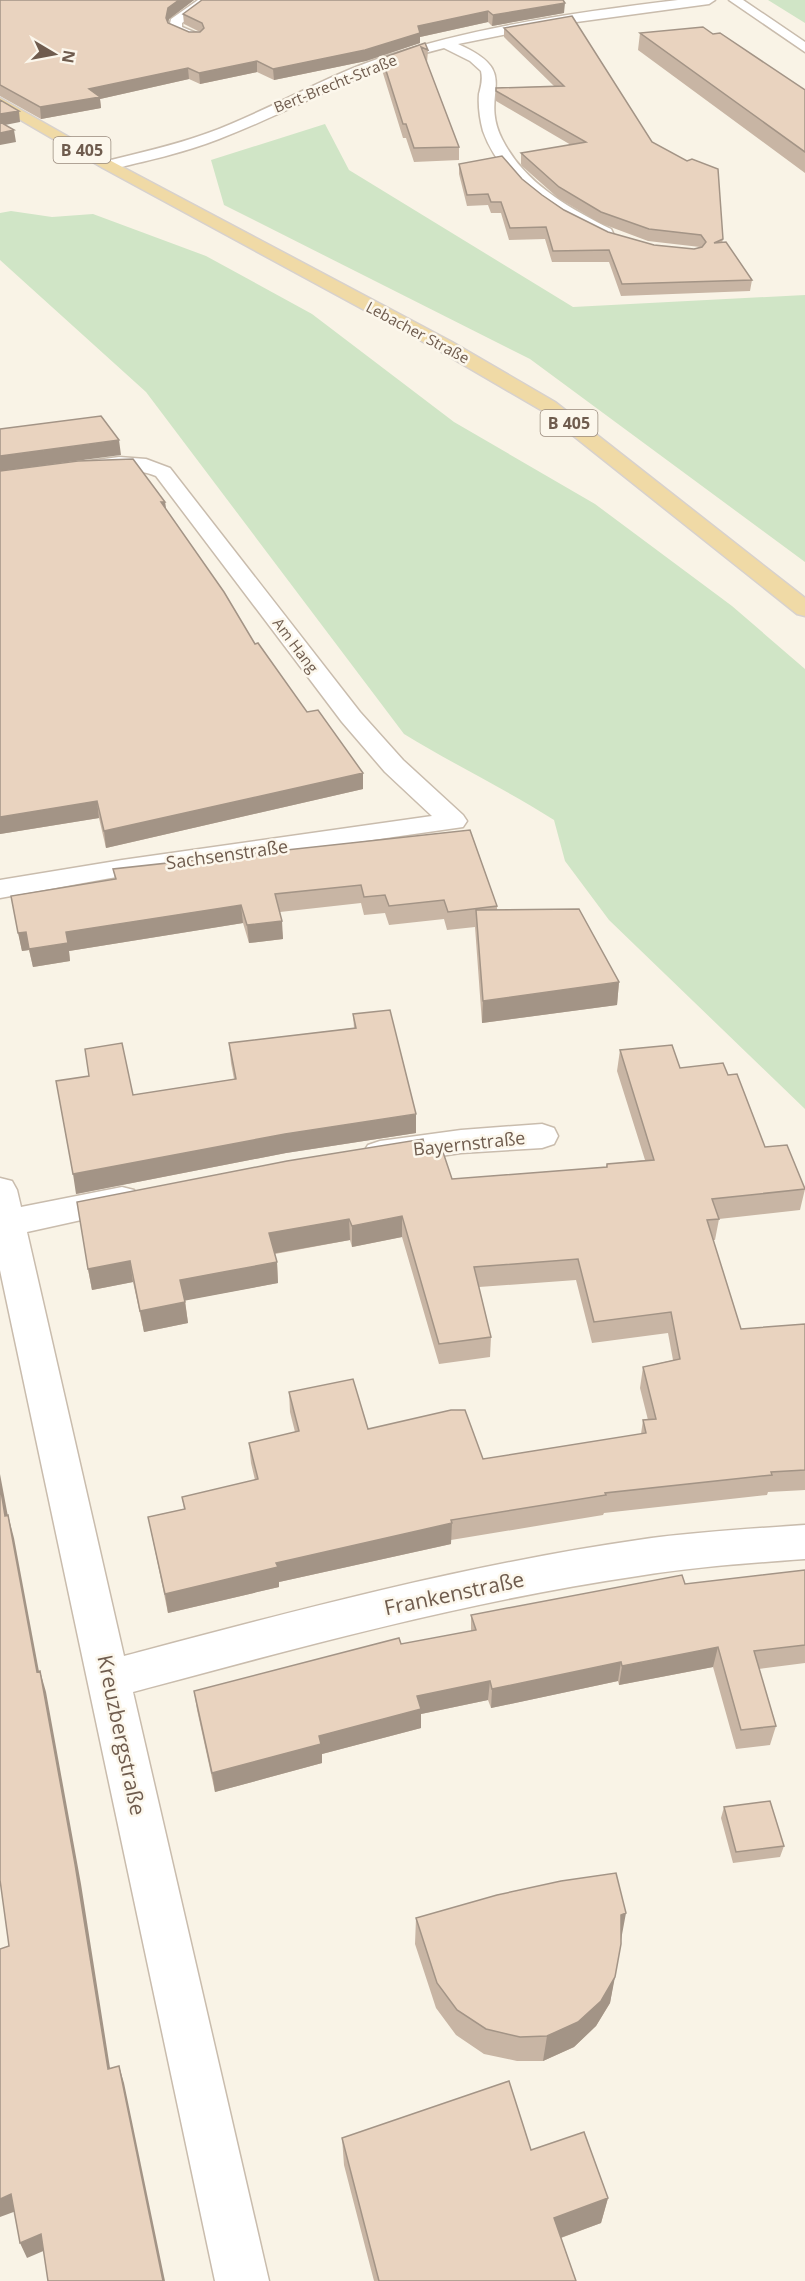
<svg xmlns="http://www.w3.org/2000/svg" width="805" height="2281" font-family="'Open Sans',sans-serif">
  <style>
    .green { fill: #d0e5c6 }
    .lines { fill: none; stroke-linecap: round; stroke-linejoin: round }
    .minor-casing { stroke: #c9bcad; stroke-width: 3 }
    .major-casing { stroke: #d7d1cd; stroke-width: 3 }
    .minor { fill: #fff; fill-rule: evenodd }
    .major { fill: #f0daa6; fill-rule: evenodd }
    .wall { fill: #c8b5a4 }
    .shaded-wall { fill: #a39486 }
    .building { fill: #e9d3bf; stroke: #a39486; stroke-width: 1.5 }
    .labels { text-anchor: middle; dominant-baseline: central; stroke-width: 5; stroke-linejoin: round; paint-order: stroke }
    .far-street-label { font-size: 15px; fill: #6f5c4e; stroke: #fcf7ec }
    .shield { fill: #fcf7ec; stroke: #998a7d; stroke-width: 1.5 }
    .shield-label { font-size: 16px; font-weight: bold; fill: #6f5c4e }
    .street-label { font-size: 18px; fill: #6f5c4e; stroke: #fcf7ec }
    .near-street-label { font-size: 21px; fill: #6f5c4e; stroke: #fcf7ec }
  </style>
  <rect width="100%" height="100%" fill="#f9f3e6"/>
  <path class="green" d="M 768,0 L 805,0 L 805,23 Z
    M 325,124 L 349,170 L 573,307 L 805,295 L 805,562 L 530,359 L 224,205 L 211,160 Z
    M 11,211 L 52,217 L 93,214 L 206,256 L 312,314 L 454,422 L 595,504 L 732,606 L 805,669 L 805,1109 L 609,920 L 565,861 L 554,820 C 505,789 453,764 404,734 L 146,392 L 0,260 L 0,213 Z"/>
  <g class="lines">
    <g class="minor-casing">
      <path id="minor" d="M 198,0 L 213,0 L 182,23 L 182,27 L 201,35 L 203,38 L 201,41 L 191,41 L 170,32 L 169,29 L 171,19 Z
        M 678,0 L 715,0 L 709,4 L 547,26 L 458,44 C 524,73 478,91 502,139 C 524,183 569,208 611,229 L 613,233 L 611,237 C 599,240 587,230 577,225 C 539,203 498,174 483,131 C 480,120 478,106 479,94 C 481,86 483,80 481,71 L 470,61 L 444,48 C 364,68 295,110 219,139 C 183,153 146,161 108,170 L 100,165 L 103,162 C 138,153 173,146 208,133 C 268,111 323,77 383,57 C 478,26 579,12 678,0 Z
        M 729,0 L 743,0 L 805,42 L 805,52 Z
        M 119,457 L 146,459 L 170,468 L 360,712 L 403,760 L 463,815 L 467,821 L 463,827 L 122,876 L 0,898 L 0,880 L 122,860 L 432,816 L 385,772 L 342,722 L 156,476 C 119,461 41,480 0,485 L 0,473 Z
        M 542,1124 L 554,1128 L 558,1136 L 554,1144 L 542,1148 L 461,1153 L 380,1165 L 368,1161 L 363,1153 L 368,1145 L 380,1141 L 461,1130 Z
        M 0,1178 L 12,1181 L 17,1190 L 21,1207 L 122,1187 L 134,1190 L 139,1199 L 134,1208 L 122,1211 L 27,1232 L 124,1656 C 294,1611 464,1565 638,1540 C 693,1532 749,1529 805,1525 L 805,1559 C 749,1563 693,1567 638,1576 C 467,1601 300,1647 133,1692 L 269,2281 L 215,2281 L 0,1270 Z"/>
    </g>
    <g class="major-casing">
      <path id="major" d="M 0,98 L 113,162 L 452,342 L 555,402 L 805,598 L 805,616 L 797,614 L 541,410 L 438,350 L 103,168 L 0,108 Z"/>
    </g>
    <use href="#minor" class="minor"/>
    <use href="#major" class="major"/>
  </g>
  <path class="wall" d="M 0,0 L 194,0 L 169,19 L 168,23 L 189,32 L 200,32 L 184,24 L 183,14 L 202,0 L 564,13 L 492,26 L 488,22 L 420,37 L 420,43 L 366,61 L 274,80 L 257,72 L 200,84 L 189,79 L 100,99 L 101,108 L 41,119 L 0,96 Z
    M 504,28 L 652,142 L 723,239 L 722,243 L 752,280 L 750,291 L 621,296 L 609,262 L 552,262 L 545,239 L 509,240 L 501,213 L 491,213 L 488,205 L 467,206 L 459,174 L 459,164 L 522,179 L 542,195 L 564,210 L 608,232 L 654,245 L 694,249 L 700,247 L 648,241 L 600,223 L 558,198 L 522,166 L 521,164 L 521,153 L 571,145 L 496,101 L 496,88 L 554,86 L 504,37 Z
    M 640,33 L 805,90 L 805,173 L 638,50 Z
    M 425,43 L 428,50 L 427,63 L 459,147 L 459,160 L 414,162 L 406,138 L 403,138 L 382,70 L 382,58 Z
    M 0,471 L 165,502 L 166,510 L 255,644 L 307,712 L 363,773 L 363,789 L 106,848 L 99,818 L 0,834 Z
    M 470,830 L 497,906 L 497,910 L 619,982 L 617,1005 L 482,1023 L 475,927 L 447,930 L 444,919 L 389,925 L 385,913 L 364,915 L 361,903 L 280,912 L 283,939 L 249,943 L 243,923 L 69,951 L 70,961 L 33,967 L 29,950 L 22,951 L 11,896 L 115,879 L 113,869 Z
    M 353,1014 L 416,1133 L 286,1153 L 76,1194 L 133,1095 L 234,1079 L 231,1063 L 229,1043 L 354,1028 Z
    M 620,1050 L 680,1068 L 728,1075 L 765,1147 L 805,1189 L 800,1210 L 719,1219 L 715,1240 L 713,1240 L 741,1329 L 805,1324 L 805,1490 L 768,1492 L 767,1495 L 604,1513 L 603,1515 L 451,1540 L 451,1544 L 279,1582 L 279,1587 L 168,1613 L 148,1517 L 184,1509 L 182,1497 L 255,1480 L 251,1463 L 249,1443 L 295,1432 L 290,1412 L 289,1392 L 368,1429 L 483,1459 L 641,1434 L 643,1420 L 648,1420 L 640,1388 L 643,1367 L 673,1360 L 668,1333 L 592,1343 L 576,1280 L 479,1287 L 491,1337 L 490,1357 L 439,1364 L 402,1237 L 352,1247 L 350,1240 L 275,1254 L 277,1262 L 278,1283 L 185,1300 L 188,1323 L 144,1332 L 133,1282 L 92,1290 L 88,1269 L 426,1154 L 452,1179 L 606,1167 L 607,1164 L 645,1160 L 617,1071 Z
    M 805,1570 L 805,1663 L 759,1669 L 776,1726 L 770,1745 L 736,1749 L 713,1667 L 619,1685 L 618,1681 L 491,1708 L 488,1700 L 421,1714 L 421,1728 L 322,1754 L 322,1763 L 215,1792 L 197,1710 L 194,1691 L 401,1644 L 471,1631 L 471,1615 L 685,1584 Z
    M 724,1807 L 784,1846 L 780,1857 L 733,1863 L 721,1818 Z
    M 416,1918 L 621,1938 L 610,2003 L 596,2026 L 574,2047 L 543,2061 L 517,2061 L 484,2054 L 456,2035 L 436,2008 L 415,1944 Z
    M 342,2138 L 531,2150 L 608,2198 L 601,2223 L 561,2238 L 576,2281 L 374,2281 L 344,2165 Z"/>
  <path class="shaded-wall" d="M 179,0 L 194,0 L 169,19 L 167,29 L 166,18 L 168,8 Z
    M 565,3 L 564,13 L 492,26 L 493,15 Z
    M 488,11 L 488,22 L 420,37 L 420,43 L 366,61 L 274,80 L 273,69 L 418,26 Z
    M 257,61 L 257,72 L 200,84 L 199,73 Z
    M 188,68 L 189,79 L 100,99 L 101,108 L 41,119 L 40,107 L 89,89 Z
    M 19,111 L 20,122 L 0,126 L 0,114 Z
    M 14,130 L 16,142 L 0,145 L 0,133 Z
    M 119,440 L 121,455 L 0,471 L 0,456 Z
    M 161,502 L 165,502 L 167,516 Z
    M 363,773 L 363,789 L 106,848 L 104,831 Z
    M 97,801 L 99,818 L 0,834 L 0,817 Z
    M 241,905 L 243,923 L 69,951 L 70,961 L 33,967 L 29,949 L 66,932 Z
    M 282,921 L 283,939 L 249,943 L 247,925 Z
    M 26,932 L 29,950 L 22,951 L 18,933 Z
    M 619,982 L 617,1005 L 482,1023 L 483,1001 Z
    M 416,1114 L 416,1133 L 286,1153 L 76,1194 L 73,1174 L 285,1134 Z
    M 402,1216 L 402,1237 L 352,1247 L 352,1226 Z
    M 349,1219 L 350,1240 L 271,1254 L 269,1233 Z
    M 130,1261 L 133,1282 L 92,1290 L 88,1269 Z
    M 277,1262 L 278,1283 L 183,1301 L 180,1280 Z
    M 185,1302 L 188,1323 L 144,1332 L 140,1311 Z
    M 0,1474 L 12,1538 L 5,1516 L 0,1485 Z
    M 8,1515 L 14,1538 L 43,1693 L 37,1672 Z
    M 452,1523 L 451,1544 L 279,1582 L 279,1587 L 168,1613 L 165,1594 L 276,1563 Z
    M 718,1647 L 713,1667 L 619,1685 L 622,1666 Z
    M 621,1662 L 618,1681 L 491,1708 L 492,1689 Z
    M 40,1671 L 46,1692 L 81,1884 L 113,2087 L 108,2069 Z
    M 490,1681 L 488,1700 L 421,1714 L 421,1728 L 322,1754 L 322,1763 L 215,1792 L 212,1773 L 319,1736 L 417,1696 Z
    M 626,1913 L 621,1940 L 621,1915 Z
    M 615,1977 L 610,2003 L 596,2026 L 574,2047 L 543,2061 L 547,2036 Z
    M 119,2066 L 124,2083 L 165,2281 L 163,2281 Z
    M 11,2194 L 19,2210 L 0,2217 L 0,2199 Z
    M 608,2198 L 601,2223 L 549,2242 L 554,2218 Z
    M 41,2234 L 48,2249 L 27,2258 L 20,2243 Z"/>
  <path class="building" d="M 0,0 L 179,0 L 168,8 L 166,18 L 168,23 L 189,32 L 200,32 L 204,28 L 202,23 L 183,14 L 202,0 L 563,0 L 565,3 L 493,15 L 488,11 L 418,26 L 420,33 L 365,50 L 273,69 L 257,61 L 199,73 L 188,68 L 89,89 L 100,97 L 40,107 L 0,85 Z
    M 572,16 L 652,142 L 687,161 L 692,159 L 718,169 L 723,239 L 714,243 L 726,242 L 752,280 L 622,284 L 609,250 L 553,251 L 546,227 L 510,228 L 501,202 L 491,202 L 488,194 L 467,195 L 459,164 L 502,156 L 522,179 L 542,195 L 564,210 L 608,232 L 654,245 L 694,249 L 702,247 L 706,242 L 701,235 L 649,229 L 601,212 L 559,187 L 521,153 L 586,142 L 496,91 L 496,88 L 564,86 L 504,28 Z
    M 703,27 L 713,34 L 720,33 L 805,90 L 805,152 L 640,33 Z
    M 425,43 L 428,50 L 421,47 L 459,147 L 414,148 L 406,124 L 403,124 L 382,58 Z
    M 0,100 L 19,111 L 0,114 Z
    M 0,122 L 14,130 L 0,133 Z
    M 101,416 L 119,440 L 0,456 L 0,429 Z
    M 133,459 L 165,502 L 161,502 L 224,592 L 255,644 L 258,643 L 307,712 L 318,710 L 363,773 L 104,831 L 97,801 L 0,817 L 0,471 L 78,461 Z
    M 470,830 L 497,906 L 448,912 L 444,900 L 389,906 L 385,895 L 364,897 L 361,885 L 275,894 L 282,921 L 247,925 L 241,905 L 66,932 L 68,943 L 29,949 L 26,932 L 18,933 L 11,896 L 116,879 L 113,869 Z
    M 579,909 L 619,982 L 483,1001 L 476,910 Z
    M 390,1010 L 416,1114 L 285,1134 L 73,1174 L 56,1081 L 89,1076 L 85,1049 L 122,1043 L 133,1095 L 236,1079 L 229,1043 L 356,1028 L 353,1014 Z
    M 672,1045 L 680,1068 L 723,1063 L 728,1075 L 737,1074 L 765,1147 L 787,1145 L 805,1189 L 712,1199 L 719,1219 L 707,1220 L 741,1329 L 805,1324 L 805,1470 L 771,1472 L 772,1475 L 605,1493 L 606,1495 L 451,1520 L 452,1523 L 276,1563 L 278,1567 L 165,1594 L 148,1517 L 185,1509 L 182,1497 L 258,1479 L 249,1443 L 299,1431 L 289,1392 L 353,1379 L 368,1429 L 451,1410 L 465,1410 L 483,1459 L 646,1433 L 643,1420 L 656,1419 L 643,1367 L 680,1359 L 671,1312 L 594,1322 L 578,1259 L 474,1267 L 491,1337 L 439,1344 L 402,1216 L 352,1226 L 349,1219 L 269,1233 L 277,1262 L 180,1280 L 185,1302 L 140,1311 L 130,1261 L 88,1269 L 77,1202 L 287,1161 L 423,1139 L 426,1154 L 443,1152 L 452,1179 L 607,1167 L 607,1164 L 654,1160 L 620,1050 Z
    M 0,1485 L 5,1516 L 8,1515 L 37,1672 L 40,1671 L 75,1864 L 108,2069 L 119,2066 L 163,2281 L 48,2281 L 41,2234 L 20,2243 L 11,2194 L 0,2199 L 0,1949 L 9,1946 L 0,1880 Z
    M 805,1570 L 805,1645 L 754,1651 L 776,1726 L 741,1730 L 718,1647 L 622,1666 L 621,1662 L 492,1689 L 490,1681 L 417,1696 L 421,1709 L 319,1736 L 321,1744 L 212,1773 L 194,1691 L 399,1638 L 401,1644 L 476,1630 L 471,1615 L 682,1575 L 685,1584 Z
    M 770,1801 L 784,1846 L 736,1852 L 724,1807 Z
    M 616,1873 L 626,1913 L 621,1915 L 621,1944 L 615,1977 L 601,2001 L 578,2022 L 547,2036 L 520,2037 L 486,2029 L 457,2010 L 437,1983 L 416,1918 L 497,1895 L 561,1881 Z
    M 509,2081 L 531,2150 L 584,2132 L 608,2198 L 554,2218 L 576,2281 L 379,2281 L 342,2138 Z"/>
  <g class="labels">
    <g class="far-street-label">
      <text transform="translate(335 83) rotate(-22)">Bert-Brecht-Straße</text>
      <text transform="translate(418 332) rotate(28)">Lebacher Straße</text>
      <text transform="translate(296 645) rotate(53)">Am Hang</text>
    </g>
    <g class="shield">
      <rect x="53.5" y="137" width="57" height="26" rx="4.5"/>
      <rect x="540.5" y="410" width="57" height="26" rx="4.5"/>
    </g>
    <g class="shield-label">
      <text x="82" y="150">B 405</text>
      <text x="569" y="423">B 405</text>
    </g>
    <g class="street-label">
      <text transform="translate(227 854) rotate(-8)">Sachsenstraße</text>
      <text transform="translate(469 1143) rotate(-6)">Bayernstraße</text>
    </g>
    <g class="near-street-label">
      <text transform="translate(454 1593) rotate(-12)">Frankenstraße</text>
      <text transform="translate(122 1735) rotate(78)">Kreuzbergstraße</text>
    </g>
  </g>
  <g transform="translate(54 54) rotate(100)" stroke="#fcf7ec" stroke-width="4.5" paint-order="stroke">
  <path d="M0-4.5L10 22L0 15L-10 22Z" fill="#6f5c4e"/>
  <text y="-9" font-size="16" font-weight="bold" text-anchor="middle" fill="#6f5c4e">N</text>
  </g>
</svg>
